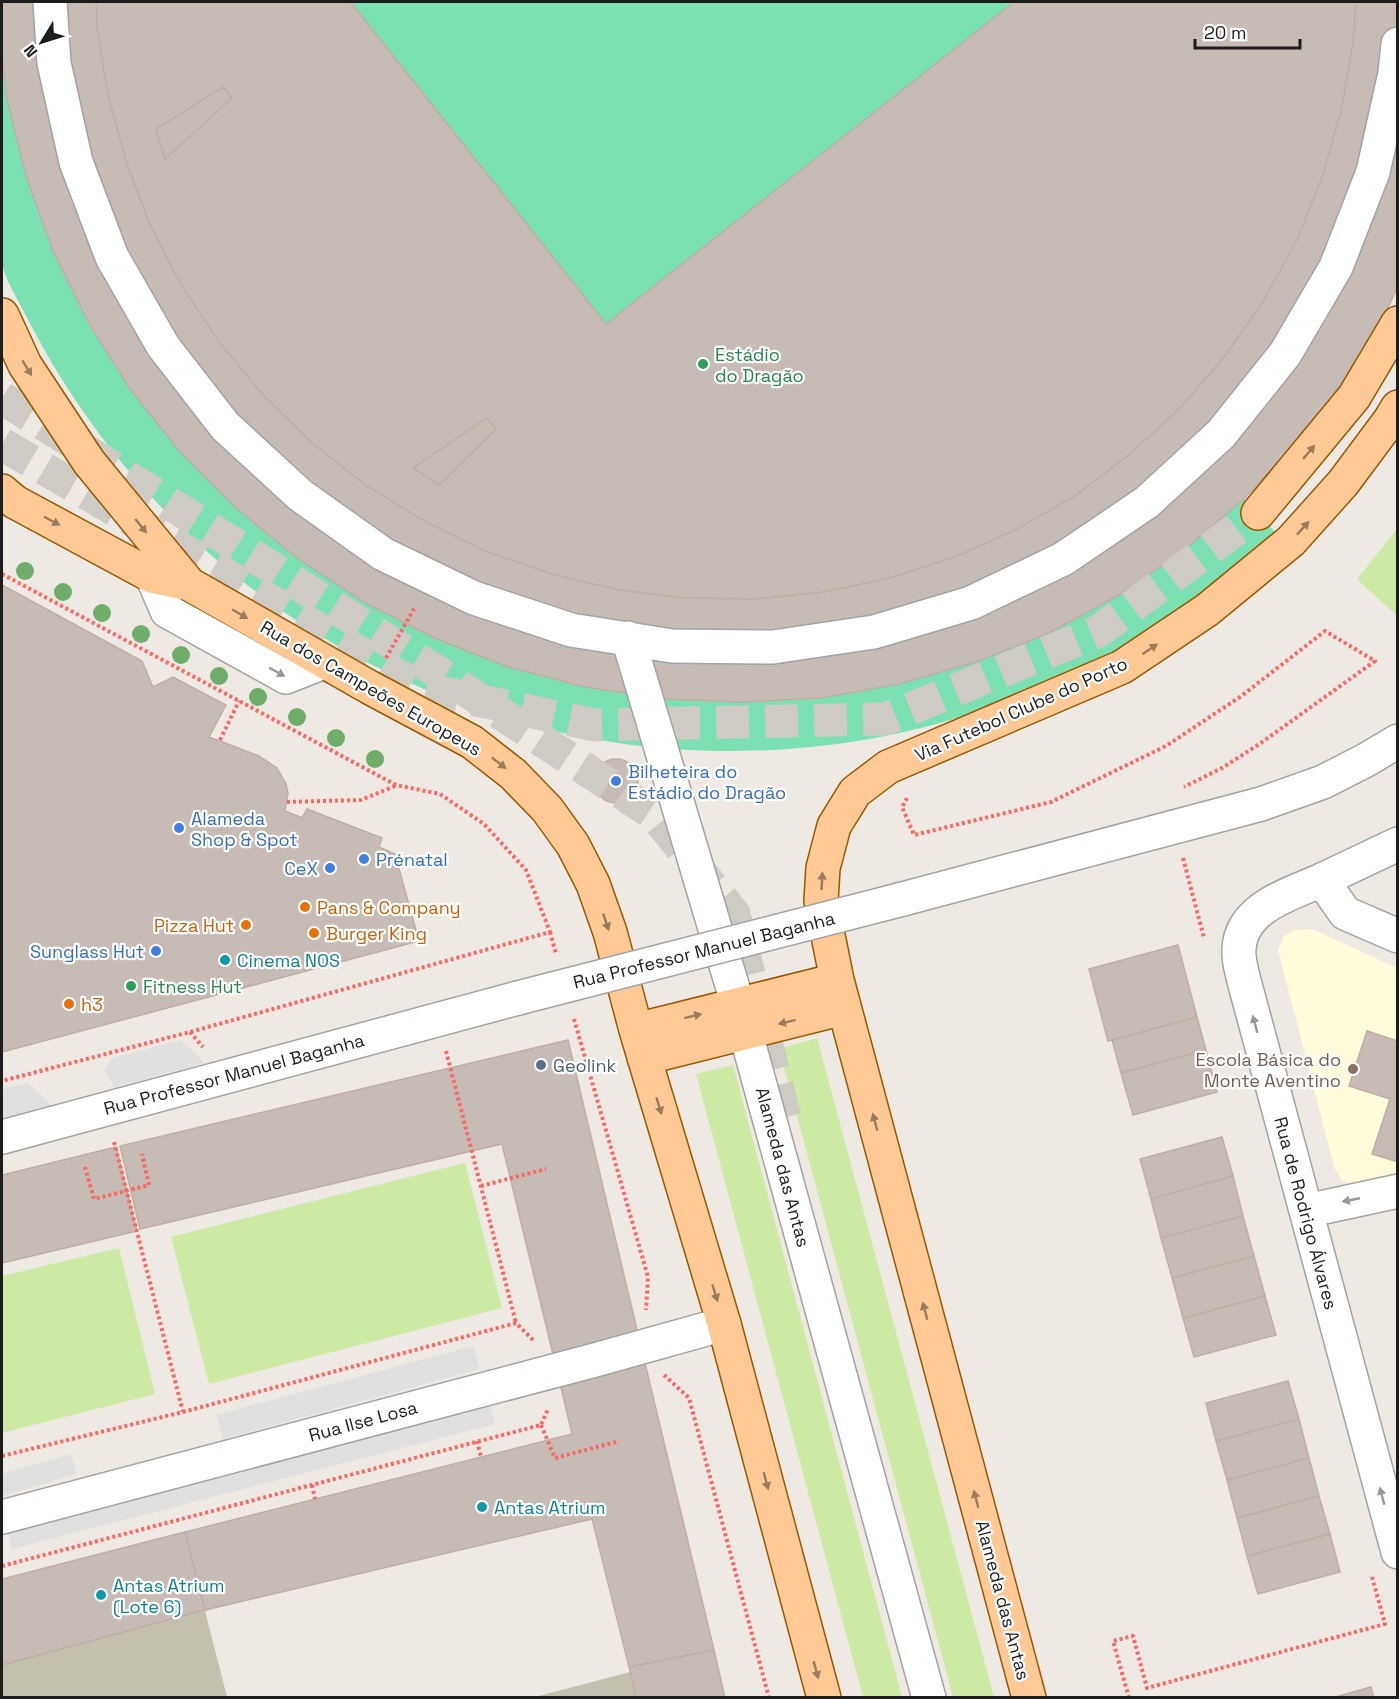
<svg xmlns="http://www.w3.org/2000/svg" width="1399" height="1699" font-family="'Space Grotesk',sans-serif">
  <style>
    .education { fill: #fffcda }
    .construction { fill: #c3c1ad }
    .grass { fill: #cdeba5 }
    .pitch { fill: #7ce1b2 }
    .parking { fill: #e0e0e0 }
    .building { fill: #c6bbb5; stroke: #c0aea4; stroke-width: 1.5 }
    .lines { fill: none; stroke-linecap: round; stroke-linejoin: round }
    .major-tunnel { stroke: #cecac4; stroke-width: 33; stroke-dasharray: 33 16; stroke-linecap: butt }
    .minor-casing { stroke: #a3a3a3; stroke-width: 36 }
    .major-casing { stroke: #955800; stroke-width: 36 }
    .path { stroke: #fe6663; stroke-width: 4; stroke-dasharray: 3 3; stroke-linecap: butt }
    .minor { stroke: #fff; stroke-width: 33 }
    .major { stroke: #ffc996; stroke-width: 33 }
    .minor-bridge-casing { stroke: #a3a3a3; stroke-width: 36; stroke-linecap: butt }
    .minor-bridge { stroke: #fff; stroke-width: 33 }
    .tree { fill: #6fae6a }
    .oneway { fill: #997b5f }
    .oneway2 { fill: #999 }
    .leisure-dot { fill: #2e9e5b; stroke: #fff; stroke-width: 2 }
    .shop-dot { fill: #3f7fe0; stroke: #fff; stroke-width: 2 }
    .food-dot { fill: #e8710a; stroke: #fff; stroke-width: 2 }
    .culture-dot { fill: #0f9aa8; stroke: #fff; stroke-width: 2 }
    .service-dot { fill: #5c6f8a; stroke: #fff; stroke-width: 2 }
    .education-dot { fill: #8d6e63; stroke: #fff; stroke-width: 2 }
    .labels { text-anchor: middle; dominant-baseline: central; stroke-width: 4.5; stroke-linejoin: round; paint-order: stroke }
    .leisure-label { font-size: 18px; fill: #27864d; stroke: #fff; text-anchor: start }
    .street-label { font-size: 18px; fill: #1c1c1c; stroke: #fff }
    .shop-label { font-size: 18px; fill: #366cbe; stroke: #fff; text-anchor: start }
    .food-label { font-size: 18px; fill: #c56008; stroke: #fff; text-anchor: start }
    .culture-label { font-size: 18px; fill: #0d838f; stroke: #fff; text-anchor: start }
    .education-label { font-size: 18px; fill: #785e54; stroke: #fff; text-anchor: end }
    .service-label { font-size: 18px; fill: #4e5e75; stroke: #fff; text-anchor: start }
  </style>
  <rect width="100%" height="100%" fill="#eee9e2"/>
  <path class="education" d="M 1312,929 L 1397,968 L 1397,1181 L 1357,1187 L 1343,1181 L 1335,1170 L 1278,950 L 1284,936 L 1295,930 Z"/>
  <path class="construction" d="M 185,1532 L 227,1697 L 2,1698 L 2,1579 Z
    M 714,1650 L 725,1697 L 531,1698 Z"/>
  <path class="grass" d="M 1397,529 L 1397,616 L 1357,579 Z
    M 817,1038 L 994,1697 L 953,1697 L 779,1049 Z
    M 733,1065 L 902,1697 L 863,1697 L 696,1074 Z
    M 465,1163 L 502,1308 L 209,1384 L 171,1237 Z
    M 119,1248 L 155,1394 L 2,1433 L 2,1276 Z"/>
  <path class="pitch" d="M 2,2 L 1397,2 L 1397,286 C 1372,342 1337,395 1298,441 C 1281,461 1262,480 1244,499 L 1275,532 C 1255,550 1235,569 1214,585 C 1172,618 1125,649 1077,672 C 768,820 402,757 164,510 C 107,451 61,385 24,312 C 17,297 5,280 2,263 C 0,255 2,244 2,236 C 2,218 2,200 2,182 C 2,122 2,62 2,2 Z"/>
  <path class="parking" d="M 181,1040 L 205,1063 L 114,1087 L 104,1069 L 113,1058 Z
    M 28,1083 L 52,1106 L 2,1119 L 2,1089 Z
    M 473,1346 L 480,1369 L 223,1439 L 216,1415 Z
    M 490,1405 L 495,1424 L 12,1549 L 7,1530 Z
    M 71,1454 L 77,1474 L 2,1496 L 2,1474 Z"/>
  <path class="building" d="M 2,2 L 96,2 L 97,27 L 108,95 L 126,161 L 150,225 L 182,286 L 220,343 L 264,396 L 313,444 L 367,486 L 426,522 L 487,552 L 552,574 L 619,590 L 687,598 L 755,599 L 823,592 L 890,578 L 955,557 L 1017,529 L 1076,495 L 1130,454 L 1180,408 L 1225,356 L 1264,300 L 1297,240 L 1322,177 L 1341,111 L 1353,44 L 1356,2 L 1398,2 L 1398,286 L 1387,310 L 1346,378 L 1298,441 L 1244,499 L 1184,550 L 1119,595 L 1049,633 L 976,662 L 899,684 L 821,698 L 742,702 L 663,699 L 585,687 L 508,667 L 434,638 L 364,602 L 297,558 L 236,508 L 180,452 L 130,389 L 88,322 L 53,251 L 26,176 L 7,99 L 2,57 Z
    M 96,2 L 356,2 L 352,4 L 606,324 L 1014,2 L 1356,2 L 1353,44 L 1341,111 L 1322,177 L 1297,240 L 1264,300 L 1225,356 L 1180,408 L 1130,454 L 1076,495 L 1017,529 L 955,557 L 890,578 L 823,592 L 755,599 L 687,598 L 619,590 L 552,574 L 487,552 L 426,522 L 367,486 L 313,444 L 264,396 L 220,343 L 182,286 L 150,225 L 126,161 L 108,95 L 97,27 Z
    M 223,87 L 232,98 L 165,159 L 156,129 Z
    M 487,418 L 496,429 L 439,485 L 413,468 Z
    M 2,585 L 142,661 L 153,687 L 173,677 L 226,705 L 209,737 L 259,756 L 277,768 L 286,784 L 288,793 L 285,811 L 302,818 L 307,809 L 382,838 L 379,847 L 395,854 L 419,941 L 2,1052 Z
    M594 781a22 22 0 1 1 44 0a22 22 0 1 1-44 0Z
    M 1178,945 L 1197,1017 L 1108,1041 L 1089,969 Z
    M 1197,1017 L 1206,1050 L 1121,1073 L 1112,1040 Z
    M 1367,1031 L 1398,1041 L 1398,1162 L 1372,1154 L 1390,1099 L 1349,1086 Z
    M 568,1040 L 643,1355 L 558,1375 L 502,1144 L 140,1229 L 120,1146 Z
    M 1206,1050 L 1217,1092 L 1133,1115 L 1121,1073 Z
    M 1222,1137 L 1233,1176 L 1151,1199 L 1140,1159 Z
    M 116,1147 L 137,1231 L 2,1263 L 2,1175 Z
    M 1233,1176 L 1243,1216 L 1161,1238 L 1151,1199 Z
    M 1243,1216 L 1254,1256 L 1172,1278 L 1161,1238 Z
    M 1254,1256 L 1265,1296 L 1183,1318 L 1172,1278 Z
    M 1265,1296 L 1276,1335 L 1194,1357 L 1183,1318 Z
    M 643,1355 L 714,1650 L 629,1667 L 592,1519 L 205,1610 L 185,1532 L 572,1434 L 558,1375 Z
    M 1288,1381 L 1299,1419 L 1216,1441 L 1206,1403 Z
    M 1299,1419 L 1309,1458 L 1227,1480 L 1216,1441 Z
    M 1309,1458 L 1319,1496 L 1237,1518 L 1227,1480 Z
    M 1319,1496 L 1330,1534 L 1247,1556 L 1237,1518 Z
    M 185,1532 L 205,1610 L 2,1665 L 2,1579 Z
    M 1330,1534 L 1340,1572 L 1258,1594 L 1247,1556 Z
    M 714,1650 L 725,1698 L 636,1698 L 629,1667 Z
    M 1371,1687 L 1374,1698 L 1332,1698 Z"/>
  <g class="lines">
    <path class="major-tunnel" d="M 2,398 L 444,676 L 655,815 L 734,914 L 786,1122
      M 2,444 L 420,688 L 595,725 L 885,719 L 1099,631 L 1258,513"/>
    <g class="minor-casing">
      <path id="minor" d="M 50,2 L 54,63 L 76,162 L 112,257 L 163,346 L 225,426 L 300,495 L 383,554 L 474,598 L 571,630 L 672,646 L 773,647 L 874,632 L 971,603 L 1063,559 L 1147,502 L 1221,434 L 1285,354 L 1336,267 L 1373,172 L 1395,73 L 1398,44
        M 152,576 L 167,611 L 286,677 L 324,662
        M 628,638 L 738,1005 L 929,1698
        M 1398,844 L 1322,880 L 1345,913 L 1398,936
        M 1322,880 C 1291,894 1241,907 1239,949 C 1238,958 1241,968 1243,977 L 1398,1552
        M 899,900 L 1261,804 L 1323,782 L 1366,760 L 1398,741
        M 2,1137 L 518,998
        M 1306,1211 L 1398,1191
        M 2,1517 L 595,1360 L 724,1324"/>
    </g>
    <g class="major-casing">
      <path id="major" d="M 2,315 L 25,365 L 89,462 L 189,584
        M 2,491 L 15,502 L 152,576 L 189,584 L 369,687 L 472,742 L 513,774 L 547,809 L 573,845 L 593,884 L 610,932 L 636,1030 L 724,1324 L 824,1698
        M 1258,513 L 1354,397 L 1398,323
        M 636,1030 L 837,980
        M 644,1058 L 844,1008
        M 1029,1698 L 837,980 L 821,901 L 823,868 L 834,826 L 855,792 L 888,767 L 1122,667 L 1207,610 L 1291,541 L 1343,483 L 1390,420 L 1398,407"/>
    </g>
    <path class="path" d="M 2,574 L 396,785 L 440,794 L 484,824 L 526,870 L 550,932 L 190,1032 L 2,1081
      M 386,658 L 415,607
      M 220,740 L 239,701
      M 907,798 L 902,807 L 914,835 L 1051,802 L 1166,746 L 1240,697 L 1325,631 L 1375,661 L 1261,743 L 1222,768 L 1184,787
      M 287,802 L 361,800 L 395,786
      M 1183,858 L 1204,938
      M 550,932 L 556,954
      M 574,1019 L 648,1277 L 646,1310
      M 190,1032 L 203,1047
      M 446,1051 L 516,1323
      M 114,1142 L 183,1412
      M 85,1167 L 94,1199 L 149,1185 L 142,1154
      M 481,1186 L 546,1169
      M 664,1375 L 689,1398 L 769,1698
      M 541,1425 L 555,1458 L 616,1442
      M 477,1441 L 481,1457
      M 2,1456 L 183,1412 L 516,1323 L 534,1341
      M 312,1485 L 315,1499
      M 2,1566 L 541,1425 L 548,1409
      M 1129,1698 L 1113,1641 L 1133,1636 L 1147,1688 L 1385,1624 L 1372,1577"/>
    <use href="#minor" class="minor"/>
    <use href="#major" class="major"/>
    <g class="minor-bridge-casing">
      <path id="minor-bridge" d="M 518,998 L 899,900"/>
    </g>
    <use href="#minor-bridge" class="minor-bridge"/>
  </g>
  <g class="tree">
    <circle cx="25" cy="571" r="9"/>
    <circle cx="63" cy="592" r="9"/>
    <circle cx="102" cy="613" r="9"/>
    <circle cx="141" cy="634" r="9"/>
    <circle cx="181" cy="655" r="9"/>
    <circle cx="219" cy="676" r="9"/>
    <circle cx="258" cy="697" r="9"/>
    <circle cx="297" cy="717" r="9"/>
    <circle cx="336" cy="738" r="9"/>
    <circle cx="375" cy="759" r="9"/>
  </g>
  <defs><path id="oneway-solid" d="M-6-.8H1V-3.2L6.5 0L1 3.2V.8H-6Z" transform="scale(1.5)"/></defs>
  <g class="oneway">
    <use href="#oneway-solid" transform="translate(27 368) rotate(59)"/>
    <use href="#oneway-solid" transform="translate(1309 452) rotate(-50)"/>
    <use href="#oneway-solid" transform="translate(52 521) rotate(28)"/>
    <use href="#oneway-solid" transform="translate(141 526) rotate(51)"/>
    <use href="#oneway-solid" transform="translate(1303 528) rotate(-48)"/>
    <use href="#oneway-solid" transform="translate(240 614) rotate(30)"/>
    <use href="#oneway-solid" transform="translate(1150 649) rotate(-34)"/>
    <use href="#oneway-solid" transform="translate(499 763) rotate(38)"/>
    <use href="#oneway-solid" transform="translate(822 881) rotate(-87)"/>
    <use href="#oneway-solid" transform="translate(606 922) rotate(71)"/>
    <use href="#oneway-solid" transform="translate(693 1016) rotate(-14)"/>
    <use href="#oneway-solid" transform="translate(787 1022) rotate(166)"/>
    <use href="#oneway-solid" transform="translate(659 1106) rotate(73)"/>
    <use href="#oneway-solid" transform="translate(875 1122) rotate(-105)"/>
    <use href="#oneway-solid" transform="translate(715 1293) rotate(73)"/>
    <use href="#oneway-solid" transform="translate(925 1311) rotate(-105)"/>
    <use href="#oneway-solid" transform="translate(766 1481) rotate(75)"/>
    <use href="#oneway-solid" transform="translate(976 1499) rotate(-105)"/>
    <use href="#oneway-solid" transform="translate(816 1670) rotate(75)"/>
  </g>
  <g class="oneway2">
    <use href="#oneway-solid" transform="translate(277 672) rotate(29)"/>
    <use href="#oneway-solid" transform="translate(1255 1024) rotate(-105)"/>
    <use href="#oneway-solid" transform="translate(1351 1200) rotate(169)"/>
    <use href="#oneway-solid" transform="translate(1382 1496) rotate(-105)"/>
  </g>
  <g class="leisure-dot">
    <circle cx="703" cy="364" r="6"/>
    <circle cx="131" cy="986" r="6"/>
  </g>
  <g class="shop-dot">
    <circle cx="616" cy="781" r="6"/>
    <circle cx="179" cy="828" r="6"/>
    <circle cx="364" cy="859" r="6"/>
    <circle cx="330" cy="868" r="6"/>
    <circle cx="156" cy="951" r="6"/>
  </g>
  <g class="food-dot">
    <circle cx="305" cy="907" r="6"/>
    <circle cx="246" cy="925" r="6"/>
    <circle cx="314" cy="933" r="6"/>
    <circle cx="69" cy="1004" r="6"/>
  </g>
  <g class="culture-dot">
    <circle cx="225" cy="960" r="6"/>
    <circle cx="482" cy="1507" r="6"/>
    <circle cx="101" cy="1595" r="6"/>
  </g>
  <circle class="service-dot" cx="541" cy="1065" r="6"/>
  <circle class="education-dot" cx="1353" cy="1069" r="6"/>
  <g class="labels">
    <g class="leisure-label">
      <text x="715" y="354">Estádio<tspan x="715" dy="21">do Dragão</tspan></text>
      <text x="143" y="986">Fitness Hut</text>
    </g>
    <g class="street-label">
      <text transform="translate(371 688) rotate(30)">Rua dos Campeões Europeus</text>
      <text transform="translate(1021 709) rotate(-24)">Via Futebol Clube do Porto</text>
      <text transform="translate(704 950) rotate(-14)">Rua Professor Manuel Baganha</text>
      <text transform="translate(234 1074) rotate(-15)">Rua Professor Manuel Baganha</text>
      <text transform="translate(783 1167) rotate(75)">Alameda das Antas</text>
      <text transform="translate(1306 1213) rotate(75)">Rua de Rodrigo Álvares</text>
      <text transform="translate(363 1421) rotate(-15)">Rua Ilse Losa</text>
      <text transform="translate(1003 1600) rotate(75)">Alameda das Antas</text>
    </g>
    <g class="shop-label">
      <text x="628" y="771">Bilheteira do<tspan x="628" dy="21">Estádio do Dragão</tspan></text>
      <text x="191" y="818">Alameda<tspan x="191" dy="21">Shop &amp; Spot</tspan></text>
      <text x="376" y="859">Prénatal</text>
      <text x="318" y="868" text-anchor="end">CeX</text>
      <text x="144" y="951" text-anchor="end">Sunglass Hut</text>
    </g>
    <g class="food-label">
      <text x="317" y="907">Pans &amp; Company</text>
      <text x="234" y="925" text-anchor="end">Pizza Hut</text>
      <text x="326" y="933">Burger King</text>
      <text x="81" y="1004">h3</text>
    </g>
    <g class="culture-label">
      <text x="237" y="960">Cinema NOS</text>
      <text x="494" y="1507">Antas Atrium</text>
      <text x="113" y="1585">Antas Atrium<tspan x="113" dy="21">(Lote 6)</tspan></text>
    </g>
    <g class="education-label">
      <text x="1341" y="1059">Escola Básica do<tspan x="1341" dy="21">Monte Aventino</tspan></text>
    </g>
    <g class="service-label">
      <text x="553" y="1065">Geolink</text>
    </g>
  </g>
  <rect width="1399" height="1699" fill="none" stroke="#1c1c1c" stroke-width="6"/>
  <g transform="translate(42 42) rotate(232)" stroke="#ffffff" stroke-width="4.5" paint-order="stroke">
  <path d="M0-4.5L10 22L0 15L-10 22Z" fill="#1c1c1c"/>
  <text y="-9" font-size="16" font-weight="bold" text-anchor="middle" fill="#1c1c1c">N</text>
  </g>
  <path d="M1195 39v9h105v-9" fill="none" stroke="#1c1c1c" stroke-width="3"/>
  <text x="1204" y="39" font-size="18" fill="#1c1c1c" stroke="#ffffff" stroke-width="4.5" paint-order="stroke">20 m</text>
</svg>
